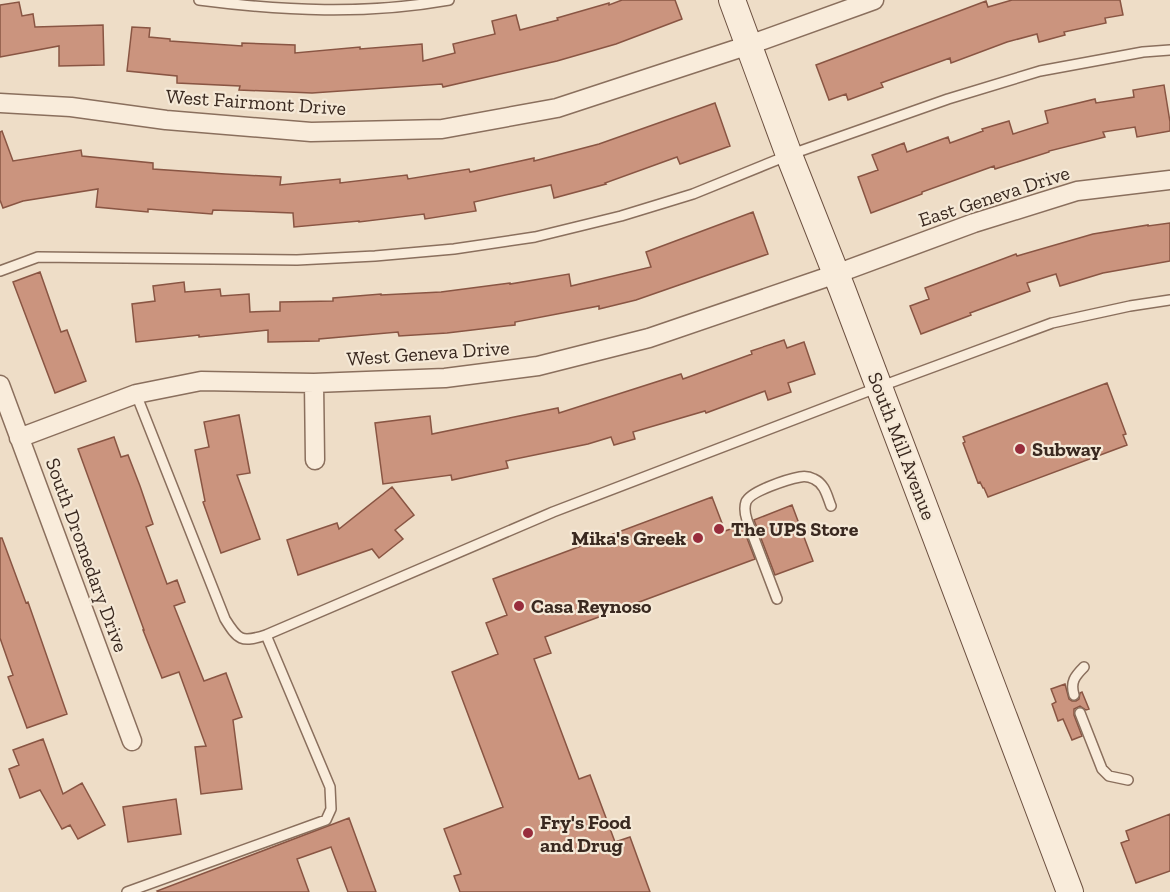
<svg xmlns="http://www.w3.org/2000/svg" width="1170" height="892" font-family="'Zilla Slab',serif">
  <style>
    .building { fill: #cb947e; stroke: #895543; stroke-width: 1.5 }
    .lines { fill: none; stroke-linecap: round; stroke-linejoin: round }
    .lane-casing { stroke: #8a6f5d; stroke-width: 12 }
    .street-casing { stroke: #8a6f5d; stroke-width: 21 }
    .secondary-casing { stroke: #6c5040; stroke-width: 28 }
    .lane { stroke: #f9ecdb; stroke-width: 9 }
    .street { stroke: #f9ecdb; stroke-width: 18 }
    .secondary { stroke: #f9ecdb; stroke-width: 26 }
    .poi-dot { fill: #982d3c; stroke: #f5e9d7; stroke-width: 2 }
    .labels { text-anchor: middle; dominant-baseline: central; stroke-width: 4.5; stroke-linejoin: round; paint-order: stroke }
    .street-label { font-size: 20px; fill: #3a2920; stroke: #f5e9d7 }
    .poi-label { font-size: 20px; font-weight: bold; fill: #3a2920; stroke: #f5e9d7; text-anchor: start }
  </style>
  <rect width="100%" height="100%" fill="#eeddc7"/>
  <path class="building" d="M 622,0 L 675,0 L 682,19 L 616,44 L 557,61 L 443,87 L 442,84 L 312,93 L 239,90 L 240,86 L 177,83 L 177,76 L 127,71 L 132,27 L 150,28 L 149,37 L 170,39 L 170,41 L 242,46 L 242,43 L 295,45 L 295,53 L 360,47 L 360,49 L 422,44 L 423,61 L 455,53 L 453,44 L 495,34 L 492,21 L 516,15 L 520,30 L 558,20 L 557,18 L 609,3 L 609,5 Z
    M 1012,0 L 1120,0 L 1123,15 L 1105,18 L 1106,23 L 1064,32 L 1065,35 L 1039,42 L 1037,34 L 1007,42 L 951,63 L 950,58 L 881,83 L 883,87 L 848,100 L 846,94 L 829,100 L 816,65 L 986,1 L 988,7 Z
    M 19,2 L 22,16 L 33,14 L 35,27 L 103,25 L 104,65 L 59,66 L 59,46 L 0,57 L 0,5 Z
    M 1164,85 L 1170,122 L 1170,131 L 1137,137 L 1135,127 L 1103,132 L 1105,137 L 1049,151 L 1049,152 L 995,169 L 994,166 L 922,192 L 922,194 L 871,213 L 858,177 L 878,170 L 872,155 L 904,143 L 907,152 L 948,137 L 950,143 L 983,131 L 982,129 L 1009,121 L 1013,134 L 1048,123 L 1045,111 L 1095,99 L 1096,103 L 1134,97 L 1133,90 Z
    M 715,103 L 730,146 L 680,164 L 677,157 L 605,183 L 606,184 L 554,198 L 551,185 L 474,202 L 476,211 L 425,219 L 424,214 L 359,222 L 359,221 L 294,227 L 293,213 L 213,210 L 212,214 L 148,209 L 148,212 L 96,207 L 98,189 L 23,201 L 3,208 L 0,200 L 0,132 L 2,131 L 13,161 L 81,150 L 82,156 L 153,163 L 153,169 L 225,174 L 281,177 L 280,185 L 340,179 L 340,183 L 407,175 L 408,179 L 469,169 L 470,172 L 534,158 L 534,161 L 599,144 Z
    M 753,212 L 768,254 L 636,300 L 599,309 L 599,306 L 515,322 L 515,325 L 447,333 L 399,336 L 398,332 L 319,339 L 319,341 L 268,342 L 268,330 L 199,337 L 199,335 L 136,342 L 132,304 L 155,301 L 153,286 L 184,282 L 185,292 L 220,289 L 221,296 L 249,294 L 250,312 L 280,311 L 280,302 L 333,301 L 333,298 L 381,294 L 381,295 L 441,292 L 510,283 L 510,284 L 569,274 L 571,286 L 651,267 L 646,252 Z
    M 1170,223 L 1170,261 L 1103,273 L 1060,286 L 1056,274 L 1027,283 L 1030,291 L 970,313 L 971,315 L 921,334 L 910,306 L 929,299 L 925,288 L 1016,254 L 1017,256 L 1093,234 L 1148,225 L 1148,226 Z
    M 40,272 L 61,332 L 67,330 L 86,381 L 55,393 L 13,282 Z
    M 784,340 L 787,348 L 804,342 L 815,374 L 788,383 L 791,392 L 768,400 L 765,391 L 706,413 L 705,411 L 633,432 L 635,439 L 614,445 L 611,437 L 588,444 L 506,461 L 508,468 L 452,480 L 451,475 L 383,484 L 375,423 L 430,416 L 432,434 L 558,408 L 559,413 L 681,374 L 683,379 L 752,354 L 751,351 Z
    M 1107,383 L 1126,434 L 1123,435 L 1127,445 L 988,497 L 984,488 L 983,488 L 980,482 L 978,483 L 963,443 L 965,442 L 963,437 Z
    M 239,415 L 250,473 L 237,475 L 260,539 L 221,553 L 203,502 L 205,501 L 195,450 L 209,447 L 204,422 Z
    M 114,437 L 121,457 L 128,455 L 140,486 L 153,524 L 146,527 L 167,584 L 177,580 L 185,602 L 174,606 L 204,681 L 226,673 L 242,717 L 233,720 L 242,789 L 201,794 L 195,747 L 206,746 L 179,672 L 162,678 L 143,630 L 144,630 L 78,449 Z
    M 392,487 L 414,515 L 395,530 L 403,539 L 379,558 L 372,549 L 298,575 L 287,540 L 337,523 L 339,529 Z
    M 712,497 L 725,531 L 742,525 L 755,559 L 545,637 L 551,653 L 534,659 L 579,779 L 590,775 L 615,842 L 630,837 L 650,892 L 460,892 L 454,876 L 461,874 L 444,829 L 503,807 L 452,672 L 498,654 L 486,623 L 507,615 L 493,579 Z
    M 792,505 L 813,561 L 775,575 L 754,520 Z
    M 0,538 L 2,538 L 26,603 L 28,602 L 67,714 L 27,728 L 8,677 L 13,675 L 0,638 Z
    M 1065,684 L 1069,699 L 1072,701 L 1076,701 L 1079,699 L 1080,693 L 1082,692 L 1089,709 L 1086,710 L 1080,706 L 1074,709 L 1074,715 L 1082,736 L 1072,740 L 1063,719 L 1058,721 L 1052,704 L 1056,702 L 1051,689 Z
    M 43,739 L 63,794 L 82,783 L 105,825 L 78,839 L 70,825 L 62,829 L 40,790 L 20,798 L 9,769 L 19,765 L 13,750 Z
    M 176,799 L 181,834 L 128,842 L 123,807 Z
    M 1170,814 L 1170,871 L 1136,883 L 1121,843 L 1129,840 L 1126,831 Z
    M 349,818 L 376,892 L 348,892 L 331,847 L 297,859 L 309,892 L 158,892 L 157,891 Z"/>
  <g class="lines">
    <g class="lane-casing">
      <path id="lane" d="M 199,0 C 284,11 365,15 449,0
        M 0,271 L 38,257 L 297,260 L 375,256 L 454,249 L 535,237 L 621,216 L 693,194 L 789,155 L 948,99 L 1040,71 L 1143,52 L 1170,50
        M 136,394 L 225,619 C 238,640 241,643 266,635 L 553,512 L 879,387 L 1052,323 L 1130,306 L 1170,300
        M 777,599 L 747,520 C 745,514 744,508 746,502 C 750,491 789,479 800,477 C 805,476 810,477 814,479 C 825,484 827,496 831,506
        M 1074,695 C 1070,682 1075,676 1084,667
        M 1080,713 L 1102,769 L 1109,776 L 1128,780
        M 127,892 L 326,820 L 331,809 L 330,787 L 266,635"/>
    </g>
    <g class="street-casing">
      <path id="street" d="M 0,103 L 71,107 L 166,120 L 311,132 L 442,129 L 557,108 L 749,45 L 874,0
        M 314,383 L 315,460
        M 0,385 L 132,741
        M 19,438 L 136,394 L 201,381 L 314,383 L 445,378 L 538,366 L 649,338 L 836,274 L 974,223 L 1077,191 L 1170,180"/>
    </g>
    <g class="secondary-casing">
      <path id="secondary" d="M 732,0 L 789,155 L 842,289 L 1070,892"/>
    </g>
    <use href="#lane" class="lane"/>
    <use href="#street" class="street"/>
    <use href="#secondary" class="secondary"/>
  </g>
  <g class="poi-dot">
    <circle cx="1020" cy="449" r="6"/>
    <circle cx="719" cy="529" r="6"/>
    <circle cx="698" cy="538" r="6"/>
    <circle cx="519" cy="606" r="6"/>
    <circle cx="528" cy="833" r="6"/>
  </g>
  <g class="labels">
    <g class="street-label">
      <text transform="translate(256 102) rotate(4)">West Fairmont Drive</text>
      <text transform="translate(994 196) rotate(-18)">East Geneva Drive</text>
      <text transform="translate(428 353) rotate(-4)">West Geneva Drive</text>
      <text transform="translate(902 446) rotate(69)">South Mill Avenue</text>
      <text transform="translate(87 555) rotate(70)">South Dromedary Drive</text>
    </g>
    <g class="poi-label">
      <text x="1032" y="449">Subway</text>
      <text x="731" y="529">The UPS Store</text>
      <text x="686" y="538" text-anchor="end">Mika's Greek</text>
      <text x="531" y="606">Casa Reynoso</text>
      <text x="540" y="822">Fry's Food<tspan x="540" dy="23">and Drug</tspan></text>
    </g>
  </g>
</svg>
